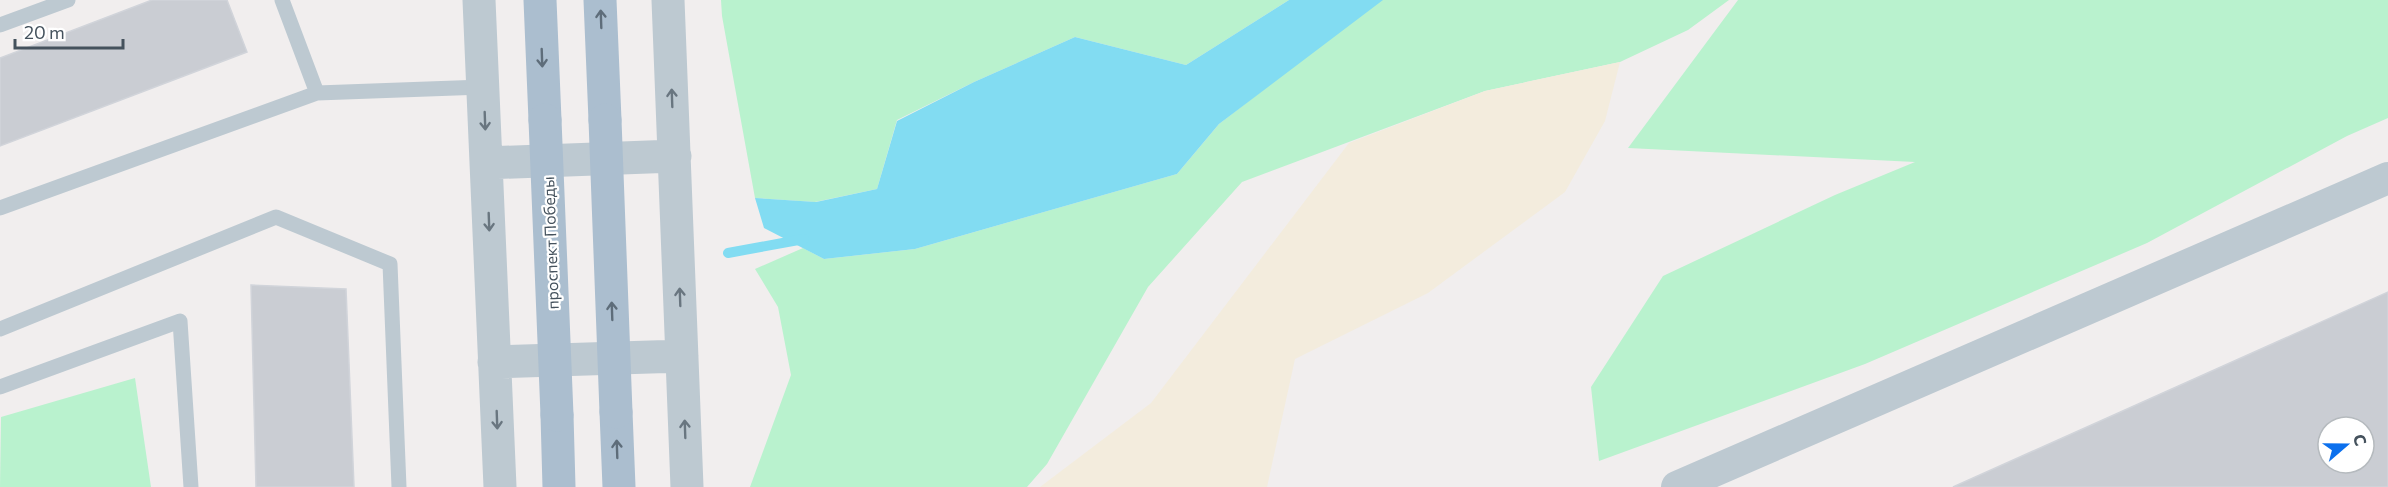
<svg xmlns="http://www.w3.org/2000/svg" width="2388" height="487" font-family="Commissioner,sans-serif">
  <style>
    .green { fill: #b9f2ce }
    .sand { fill: #f3ecdd }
    .water { fill: #82dcf2 }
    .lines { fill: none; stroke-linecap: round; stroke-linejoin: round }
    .stream { stroke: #82dcf2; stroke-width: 10 }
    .building { fill: #cacdd3; stroke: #d1d4da; stroke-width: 1.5; fill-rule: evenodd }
    .service { stroke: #bdc9d1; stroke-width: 15 }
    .minor { stroke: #bdc9d1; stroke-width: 32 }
    .tertiary { stroke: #bdc9d1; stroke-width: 33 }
    .primary { stroke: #abbecf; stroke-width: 33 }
    .primary-bridge { stroke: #abbecf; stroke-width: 33 }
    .oneway { stroke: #5e6d7a }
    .oneway2 { stroke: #697680 }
    .labels { text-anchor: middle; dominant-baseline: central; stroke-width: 4.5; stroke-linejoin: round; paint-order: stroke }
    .street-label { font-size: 16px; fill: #45525d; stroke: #fff }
  </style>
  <rect width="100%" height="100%" fill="#f1eeee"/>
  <path class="green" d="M 721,0 L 1289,0 L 1186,65 L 1075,37 L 974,82 L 897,120 L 877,189 L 815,202 L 755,198 L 722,16 Z
    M 1379,0 L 1729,0 L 1688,30 L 1620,62 L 1485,91 L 1242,182 L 1148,287 L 1047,464 L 1027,487 L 750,487 L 791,375 L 778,307 L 755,269 L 803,248 L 824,259 L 915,249 L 1177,174 L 1219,124 Z
    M 1738,0 L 2388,0 L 2388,118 L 2347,136 L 2147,243 L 1865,364 L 1599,461 L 1591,387 L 1663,276 L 1835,195 L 1915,162 L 1628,148 Z
    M 135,378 L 151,487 L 0,487 L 1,417 Z"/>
  <path class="sand" d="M 1620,62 L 1605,121 L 1565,192 L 1428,293 L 1295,359 L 1267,487 L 1040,487 L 1151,403 L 1349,143 L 1485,91 Z"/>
  <path class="water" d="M 1289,0 L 1383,0 L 1219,124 L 1177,174 L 915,249 L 824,259 L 764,228 L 755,198 L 816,202 L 877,189 L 897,121 L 974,82 L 1075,37 L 1186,65 Z"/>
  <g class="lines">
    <path class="stream" d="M 728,253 L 804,239"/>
  </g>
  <path class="building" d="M 152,0 L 227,0 L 247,52 L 0,146 L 0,58 Z
    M 251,285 L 346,289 L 354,487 L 256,487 Z
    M 2388,292 L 2388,487 L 1953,487 ZM 2328,427 L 2364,427 L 2364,463 L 2328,463 Z"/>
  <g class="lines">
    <path class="service" d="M 282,0 L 317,93
      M 0,25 L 68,0
      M 0,208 L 317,93 L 483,87
      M 0,329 L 276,217 L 390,264 L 399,487
      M 0,387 L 180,321 L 191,487"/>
    <path class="minor" d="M 1677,487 L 2388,178"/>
    <path class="tertiary" d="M 479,0 L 500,487
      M 668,0 L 687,487
      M 486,163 L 675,156
      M 494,362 L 682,356"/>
    <path class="primary" d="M 540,0 L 545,120
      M 600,0 L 605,120
      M 616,412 L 619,487
      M 557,415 L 559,487"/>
    <path class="primary-bridge" d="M 545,120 L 557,415
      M 605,120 L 616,412"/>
  </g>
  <defs><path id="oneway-shaft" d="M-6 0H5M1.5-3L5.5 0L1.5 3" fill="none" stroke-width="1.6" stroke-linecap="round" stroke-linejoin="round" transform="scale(1.5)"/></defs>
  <g class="oneway">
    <use href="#oneway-shaft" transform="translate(601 19) rotate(-92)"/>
    <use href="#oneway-shaft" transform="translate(542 58) rotate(88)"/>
    <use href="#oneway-shaft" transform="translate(612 311) rotate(-92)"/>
    <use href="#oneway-shaft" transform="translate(617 449) rotate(-92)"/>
  </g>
  <g class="oneway2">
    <use href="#oneway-shaft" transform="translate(672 98) rotate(-92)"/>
    <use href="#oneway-shaft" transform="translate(485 121) rotate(88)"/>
    <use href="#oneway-shaft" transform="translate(489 222) rotate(88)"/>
    <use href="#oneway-shaft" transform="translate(680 297) rotate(-92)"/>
    <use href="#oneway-shaft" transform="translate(497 420) rotate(88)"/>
    <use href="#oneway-shaft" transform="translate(685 429) rotate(-92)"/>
  </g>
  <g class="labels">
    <g class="street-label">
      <text transform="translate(550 243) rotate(-92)">проспект Победы</text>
    </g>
  </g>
  <g transform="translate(2346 445) rotate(70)"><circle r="28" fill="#ffffff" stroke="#b5babe" stroke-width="1.5"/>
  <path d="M0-4.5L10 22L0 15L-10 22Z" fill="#0c70ed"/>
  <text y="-9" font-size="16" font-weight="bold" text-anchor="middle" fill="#45525d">С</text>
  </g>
  <path d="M15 39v9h108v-9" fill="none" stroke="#45525d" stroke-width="3"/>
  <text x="24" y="39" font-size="18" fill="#45525d" stroke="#ffffff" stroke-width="4.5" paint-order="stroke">20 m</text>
</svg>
